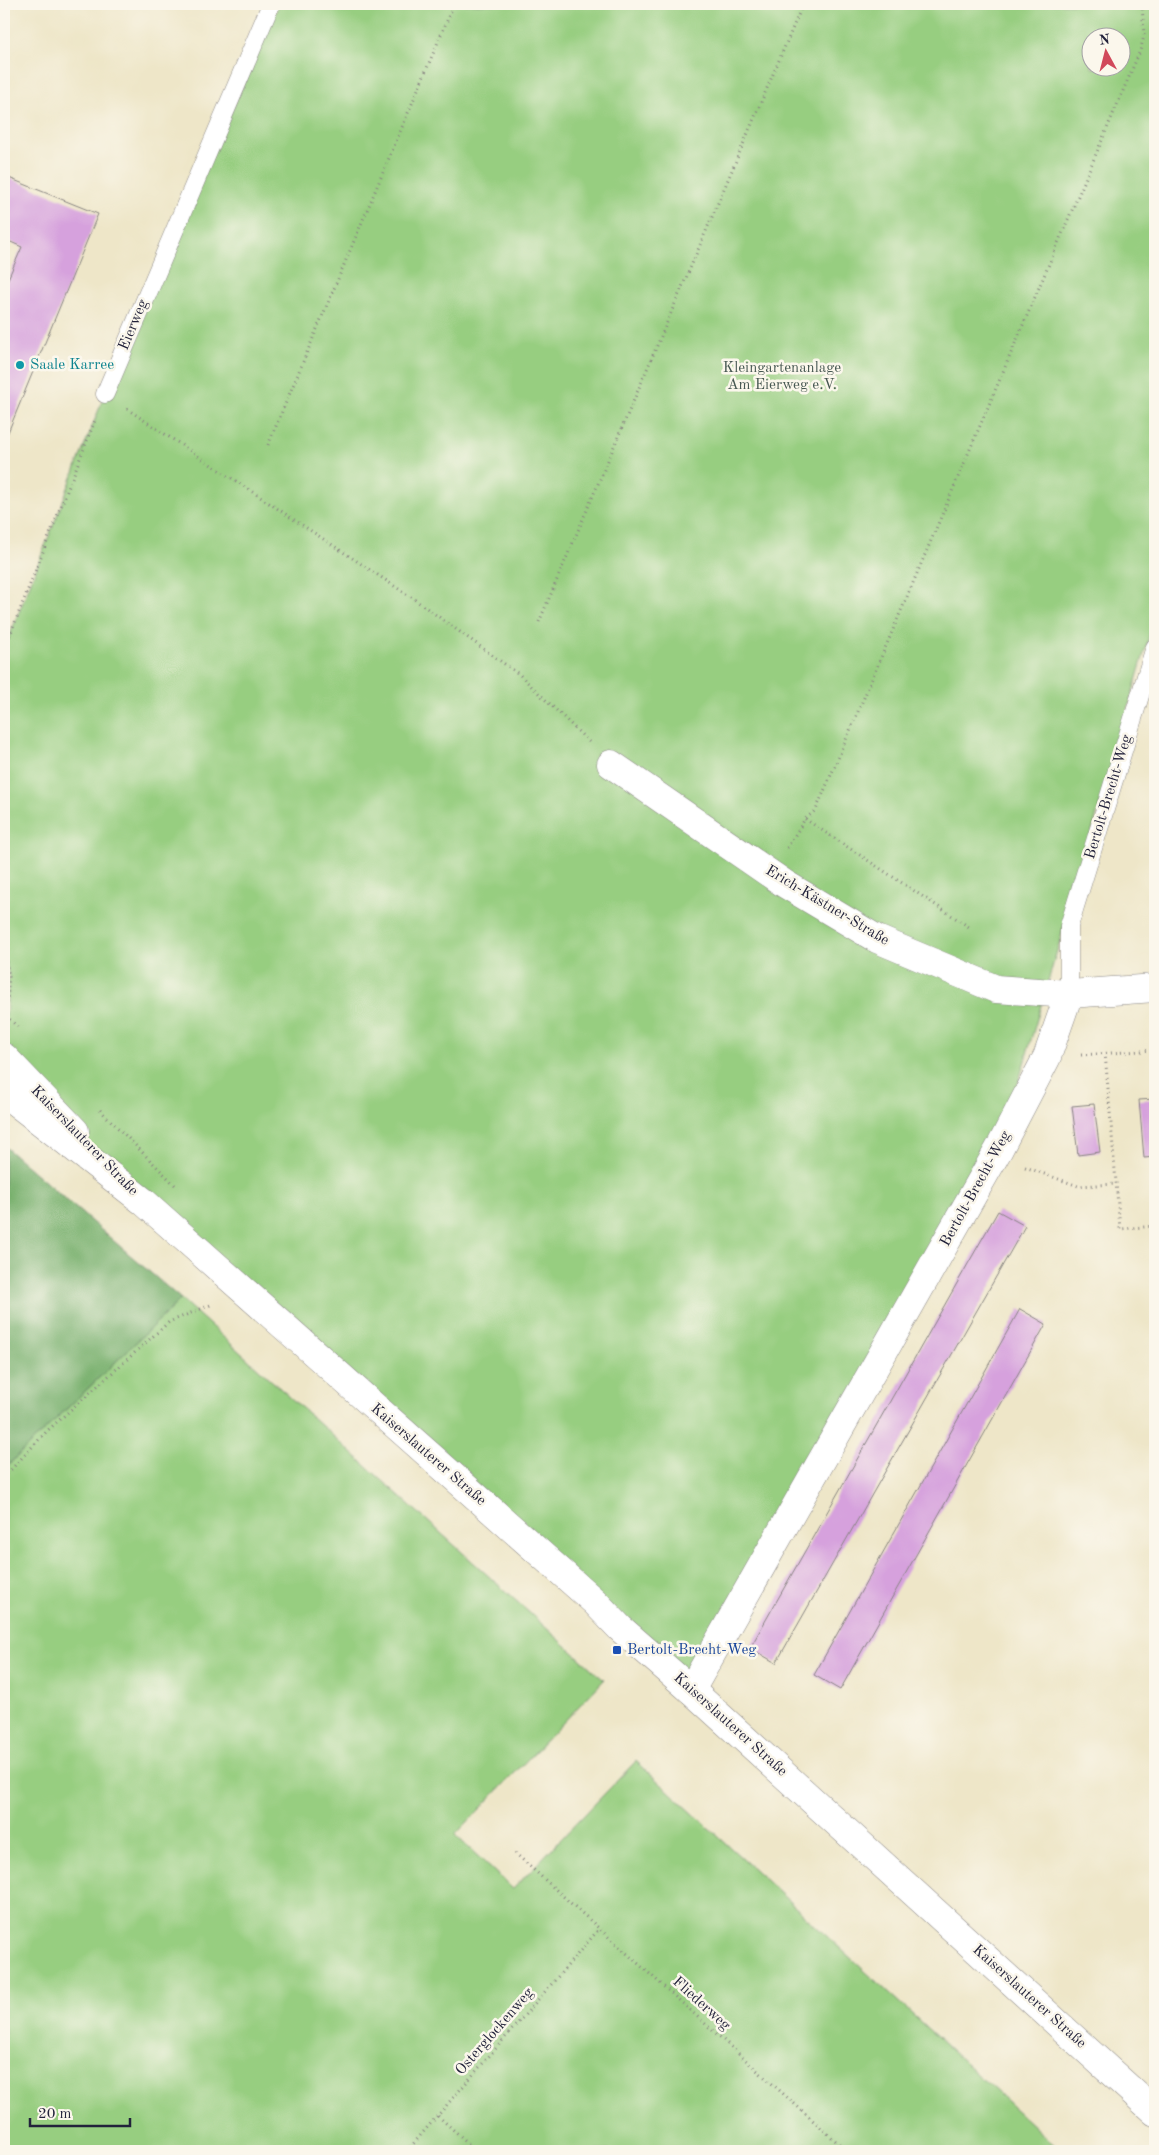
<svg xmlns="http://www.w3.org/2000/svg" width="1159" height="2155" font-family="'Old Standard TT',serif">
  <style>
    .green { fill: #97ce80; stroke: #5c785e; fill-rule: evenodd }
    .forest { fill: #79b16e; stroke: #4e6a54 }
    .building { fill: #d6a1dd }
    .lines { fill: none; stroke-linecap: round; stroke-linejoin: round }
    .service-casing { stroke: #888482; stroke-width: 19 }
    .minor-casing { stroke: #888482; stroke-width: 29 }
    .tertiary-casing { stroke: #888482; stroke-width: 29 }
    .path { stroke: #888482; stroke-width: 3; stroke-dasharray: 1 4; stroke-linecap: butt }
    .service { stroke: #fff; stroke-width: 18 }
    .minor { stroke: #fff; stroke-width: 28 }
    .tertiary { stroke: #fff; stroke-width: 28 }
    .culture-dot { fill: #0f9aa8; stroke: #fbf7ec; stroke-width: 2 }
    .transit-dot { fill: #1a4fb4; stroke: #fbf7ec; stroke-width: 2 }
    .labels { text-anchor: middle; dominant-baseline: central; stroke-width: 5; stroke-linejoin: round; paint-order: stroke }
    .street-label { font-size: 15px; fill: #22223b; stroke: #fbf7ec }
    .culture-label { font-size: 15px; fill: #0d838f; stroke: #fbf7ec; text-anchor: start }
    .park-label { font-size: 15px; fill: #455650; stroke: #fbf7ec }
    .transit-label { font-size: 15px; fill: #164399; stroke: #fbf7ec; text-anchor: start }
  </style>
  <rect width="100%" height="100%" fill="#fbf7ec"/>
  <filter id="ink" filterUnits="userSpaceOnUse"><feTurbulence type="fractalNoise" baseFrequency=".02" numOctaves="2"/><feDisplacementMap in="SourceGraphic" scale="10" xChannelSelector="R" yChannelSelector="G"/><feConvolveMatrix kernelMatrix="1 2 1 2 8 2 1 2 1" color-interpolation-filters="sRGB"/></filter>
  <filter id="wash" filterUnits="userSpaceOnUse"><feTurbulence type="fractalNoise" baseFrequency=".0096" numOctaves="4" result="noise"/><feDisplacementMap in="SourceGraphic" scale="20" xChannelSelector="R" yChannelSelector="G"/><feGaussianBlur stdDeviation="1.12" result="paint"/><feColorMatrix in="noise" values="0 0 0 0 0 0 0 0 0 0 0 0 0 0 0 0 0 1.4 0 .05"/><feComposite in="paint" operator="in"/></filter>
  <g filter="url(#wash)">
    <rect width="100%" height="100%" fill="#eee6c8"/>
    <path class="green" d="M 279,4 L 1155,4 L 1155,616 L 999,1149 L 691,1690 L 144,1202 L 4,1057 L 4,1018 L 6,1015 L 9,977 L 4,952 L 4,650 L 105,394 ZM 1092,38 L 1122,38 L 1122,68 L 1092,68 Z
      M 181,1299 L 604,1680 L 455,1835 L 513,1889 L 636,1761 L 1061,2151 L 4,2151 L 4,1469 Z"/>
    <path class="forest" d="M 4,1146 L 181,1299 L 4,1469 Z"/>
    <g id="blocks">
      <path class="building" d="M 4,176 L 98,214 L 4,442 L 4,288 L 22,247 L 4,239 Z
        M 1155,1099 L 1155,1157 L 1144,1158 L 1139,1100 Z
        M 1094,1104 L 1100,1152 L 1078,1155 L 1072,1106 Z
        M 998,1211 L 1025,1226 L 776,1663 L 750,1648 Z
        M 1020,1309 L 1046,1324 L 840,1690 L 814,1675 Z"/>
    </g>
  </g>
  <g filter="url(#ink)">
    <use href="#blocks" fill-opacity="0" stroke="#888482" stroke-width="1"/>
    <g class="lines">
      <g class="service-casing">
        <path id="service" d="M 105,394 L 271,4
          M 1069,994 L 1069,926 L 1155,647"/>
      </g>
      <g class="minor-casing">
        <path id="minor" d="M 611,764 L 785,884 L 877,939 L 996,989 L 1069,994 L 1155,988
          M 691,1690 L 999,1149 L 1047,1057 L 1069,994"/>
      </g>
      <g class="tertiary-casing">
        <path id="tertiary" d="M 4,1057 L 75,1131
          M 4,1093 L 144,1202 L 595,1602 L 620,1628 L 691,1690 L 1155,2112"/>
      </g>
      <path class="path" d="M 127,409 L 411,597 L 520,675 L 589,742
        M 268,445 L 454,4
        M 539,622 L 803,4
        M 4,650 L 96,418
        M 805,819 L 969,927
        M 787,848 L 805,819 L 816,810 L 1140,51 L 1144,36 L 1142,4
        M 4,952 L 9,977 L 6,1016 L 4,1018
        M 6,1016 L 20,1029
        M 1105,1053 L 1120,1229 L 1155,1226
        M 1081,1055 L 1155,1050
        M 100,1110 L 175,1185
        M 1025,1167 L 1078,1186 L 1116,1184
        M 4,1477 L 47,1431 L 169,1322 L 213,1304
        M 515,1853 L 847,2151
        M 438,2116 L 477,2151
        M 407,2151 L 600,1928"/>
      <use href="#service" class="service"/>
      <use href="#minor" class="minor"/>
      <use href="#tertiary" class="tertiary"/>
    </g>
  </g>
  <circle class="culture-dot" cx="20" cy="365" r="5"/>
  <rect class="transit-dot" x="612" y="1645" width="10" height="10" rx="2.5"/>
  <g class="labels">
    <g class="street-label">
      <text transform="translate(134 325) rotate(-67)">Eierweg</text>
      <text transform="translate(1109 797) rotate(-73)">Bertolt-Brecht-Weg</text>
      <text transform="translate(827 906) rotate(31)">Erich-Kästner-Straße</text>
      <text transform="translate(84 1141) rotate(46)">Kaiserslauterer Straße</text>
      <text transform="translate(976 1189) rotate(-61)">Bertolt-Brecht-Weg</text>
      <text transform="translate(428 1455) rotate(41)">Kaiserslauterer Straße</text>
      <text transform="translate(730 1725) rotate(42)">Kaiserslauterer Straße</text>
      <text transform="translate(1029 1997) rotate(42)">Kaiserslauterer Straße</text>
      <text transform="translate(701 2004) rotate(42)">Fliederweg</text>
      <text transform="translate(495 2032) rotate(-49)">Osterglockenweg</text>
    </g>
    <g class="culture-label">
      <text x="30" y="365">Saale Karree</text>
    </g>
    <g class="park-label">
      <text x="782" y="368">Kleingartenanlage<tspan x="782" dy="17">Am Eierweg e.V.</tspan></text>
    </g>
    <g class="transit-label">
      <text x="627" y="1650">Bertolt-Brecht-Weg</text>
    </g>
  </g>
  <rect width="1159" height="2155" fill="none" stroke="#fbf7ec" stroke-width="20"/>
  <g transform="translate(1106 52) rotate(353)"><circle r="24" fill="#fbf7ec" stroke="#a4a2a5"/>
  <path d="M0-4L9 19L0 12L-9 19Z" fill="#d1495b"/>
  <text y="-8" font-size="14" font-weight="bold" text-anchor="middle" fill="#22223b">N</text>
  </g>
  <path d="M30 2118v8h100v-8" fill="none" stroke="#22223b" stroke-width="2.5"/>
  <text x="38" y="2118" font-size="15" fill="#22223b" stroke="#fbf7ec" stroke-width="4" paint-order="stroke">20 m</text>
</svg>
